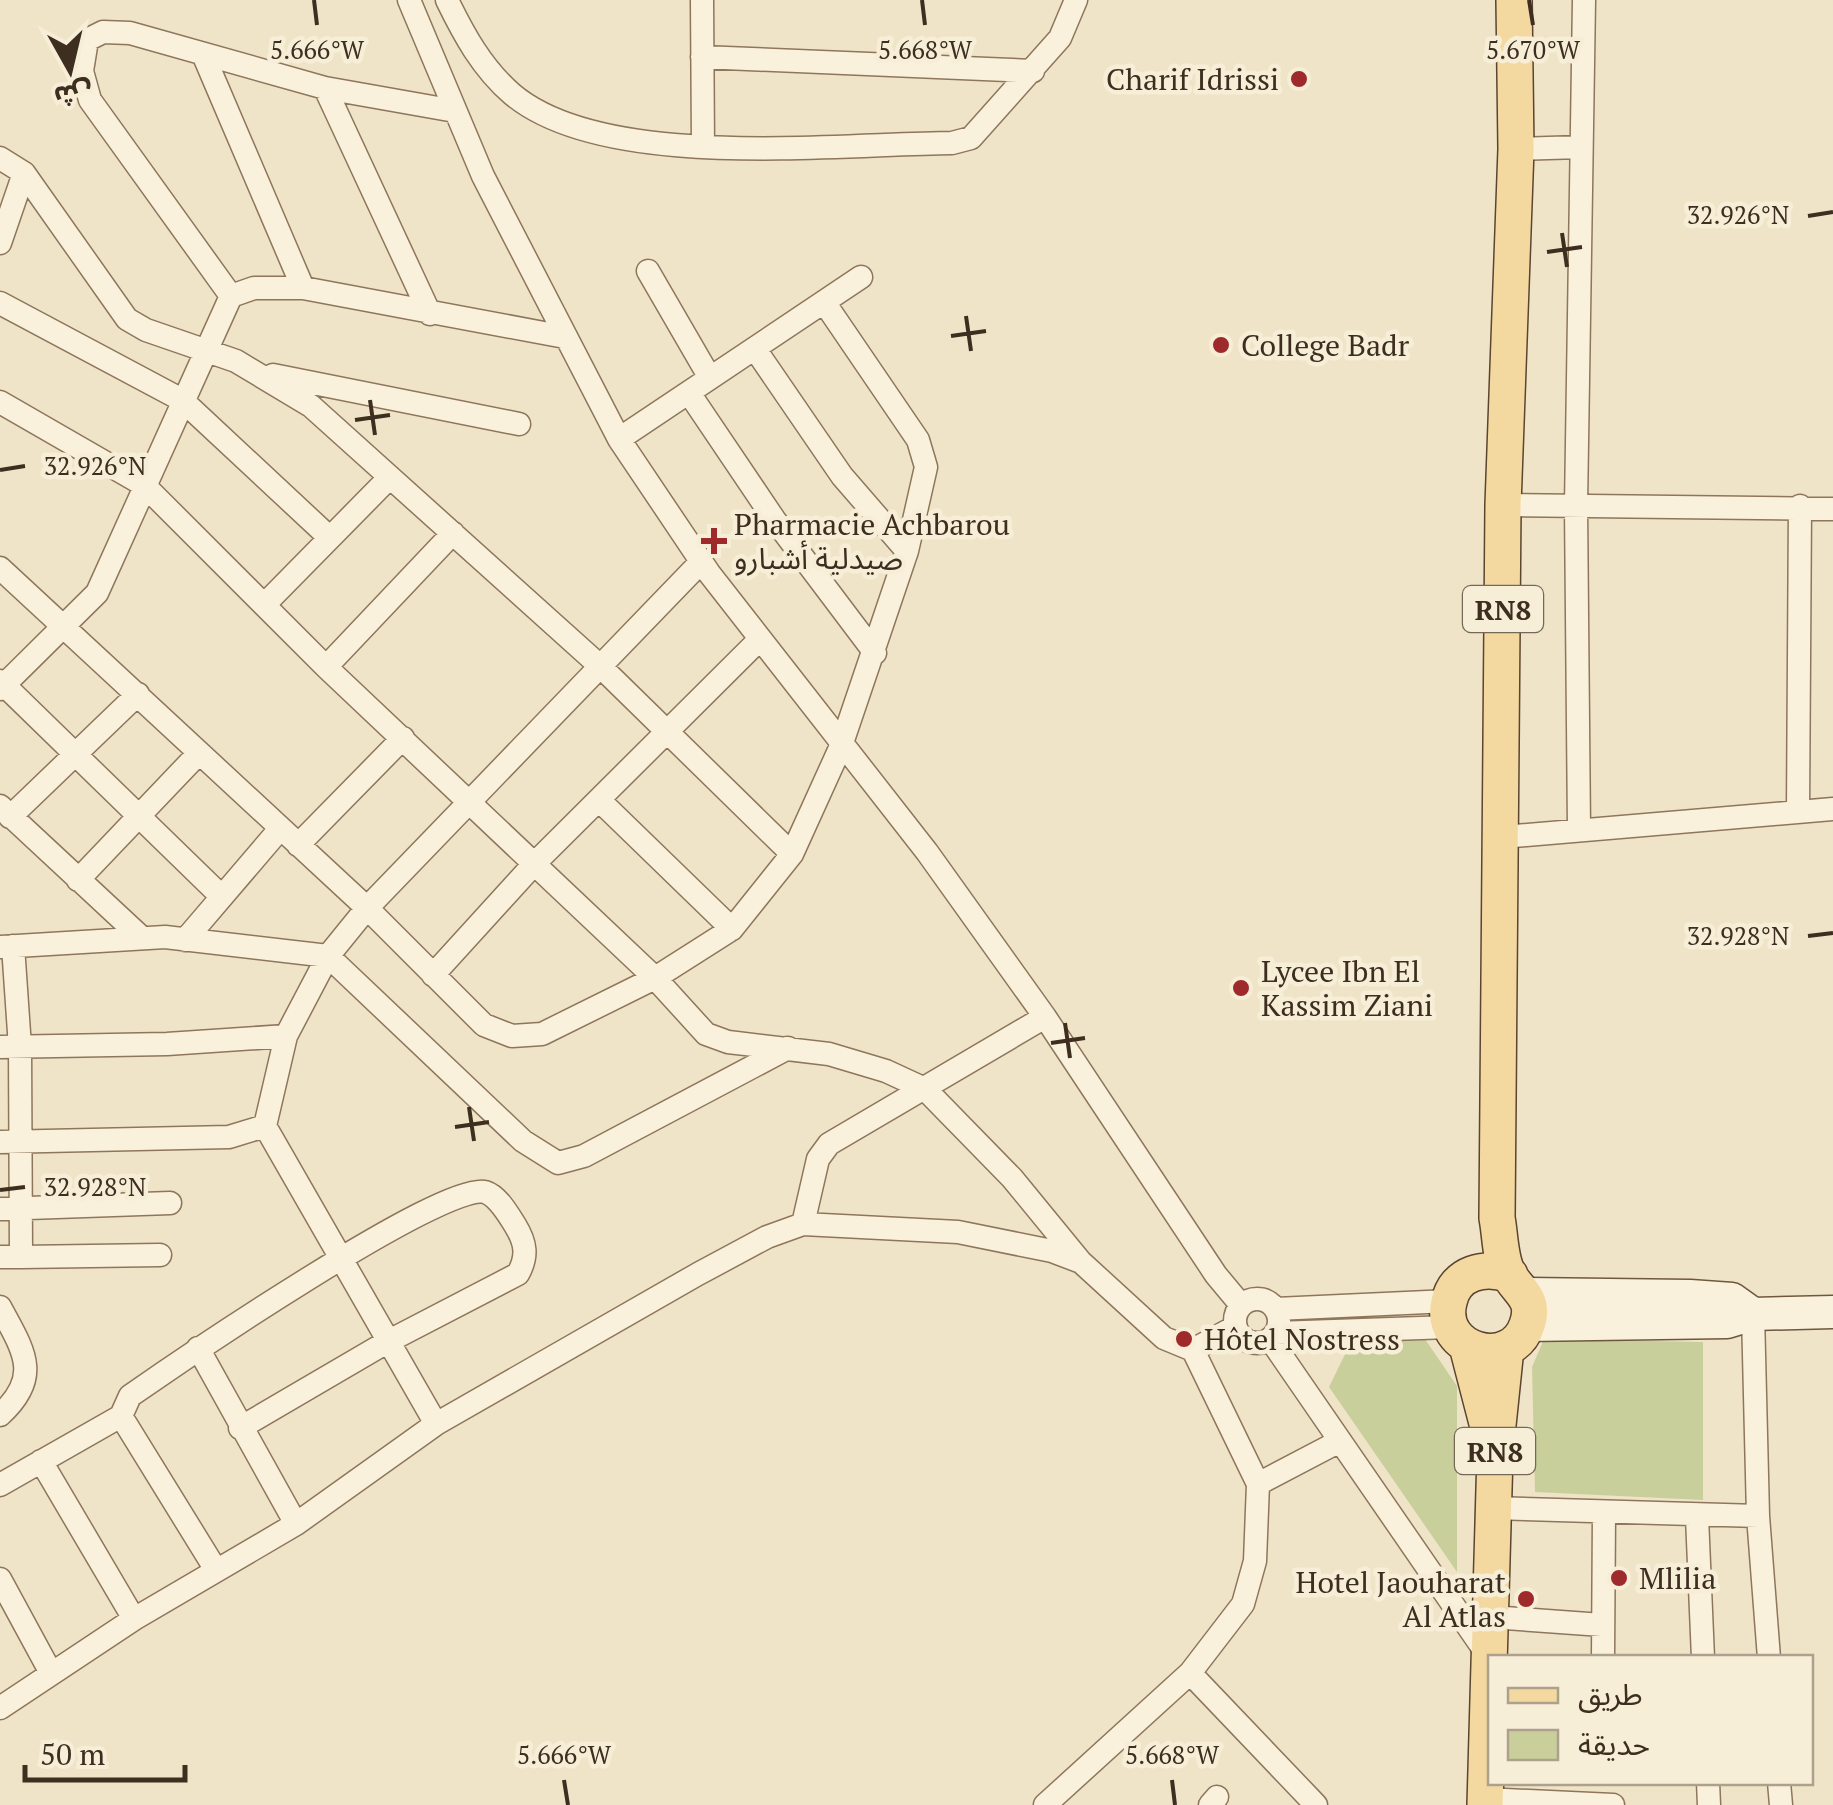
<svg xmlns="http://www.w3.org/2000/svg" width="1833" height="1805" font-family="'PT Serif','Noto Sans Arabic',serif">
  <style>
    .green { fill: #c9cf9b }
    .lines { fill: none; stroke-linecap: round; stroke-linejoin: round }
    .street-casing { stroke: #8d765c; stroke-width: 25 }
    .secondary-casing { stroke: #6f573f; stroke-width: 35 }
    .primary-casing { stroke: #5b4430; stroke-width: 38 }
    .street { stroke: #faf1dc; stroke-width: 22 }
    .secondary { stroke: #faf1dc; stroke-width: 32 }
    .primary { stroke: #f3d9a0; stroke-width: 35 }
    .ticks { fill: none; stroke: #3d2e20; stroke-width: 4 }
    .poi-dot { fill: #9e2a2b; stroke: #f7eed8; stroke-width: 4 }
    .labels { text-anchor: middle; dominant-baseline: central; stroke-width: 9; stroke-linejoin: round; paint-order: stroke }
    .shield { fill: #f7eed8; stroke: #756857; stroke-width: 2.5 }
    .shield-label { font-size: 28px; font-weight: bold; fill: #3d2e20 }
    .poi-label { font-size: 30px; fill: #3d2e20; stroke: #f7eed8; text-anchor: start }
    .ticks-label { font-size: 25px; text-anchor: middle; fill: #3d2e20; stroke: #f7eed8; stroke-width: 9; stroke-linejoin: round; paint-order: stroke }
  </style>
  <rect width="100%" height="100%" fill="#f0e4c8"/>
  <path class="green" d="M 1425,1339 L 1457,1386 L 1457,1572 L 1329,1387 L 1352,1340 Z
    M 1544,1339 L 1703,1342 L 1703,1500 L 1535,1492 L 1532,1367 Z"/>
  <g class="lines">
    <g class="street-casing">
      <path id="street" d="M 409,0 L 483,176 L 619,439 L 709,573 L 927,852 L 1045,1017 L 1216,1275 L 1241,1305
        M 447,0 C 464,35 482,68 512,94 C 603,171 834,144 952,143 L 971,138 L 1060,38 L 1076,0
        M 702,0 L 703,147
        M 203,54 L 303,288
        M 702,57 L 1033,71
        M 325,88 L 430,314
        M 1516,149 L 1581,147
        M 0,158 L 24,173 L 127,319 L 146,330 L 236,361 L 311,406 L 600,666 L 792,854
        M 0,243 L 24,173
        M 648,271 L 710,378
        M 231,296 L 254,288 L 303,288 L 565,337
        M 0,303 L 182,400 L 330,538
        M 755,349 L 842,476 L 907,551
        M 273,375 L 519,424
        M 689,393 L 774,519 L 875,653
        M 0,402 L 144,485 L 326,667 L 655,978 L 706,1034 L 728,1042 L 829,1054 L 886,1071 L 925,1089 L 1012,1178 L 1080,1261
        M 619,439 L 861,277
        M 1503,505 L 1833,509
        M 0,568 L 367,908 L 484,1025 L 512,1036 L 542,1034 L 655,978 L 732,929 L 792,854 L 841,746 L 907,551 L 926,467 L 918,440 L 824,302
        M 264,605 L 390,477
        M 326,667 L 453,533
        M 0,681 L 220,895
        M 0,689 L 97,593 L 231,296 L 90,100 L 82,71 L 87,40 L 103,32 L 130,33 L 325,88 L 455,111
        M 599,800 L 732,929
        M 0,806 L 142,938
        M 1798,811 L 1800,506
        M 10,817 L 138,694
        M 1579,830 L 1576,506 L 1584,0
        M 1503,837 L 1833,809
        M 298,845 L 403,738
        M 78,880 L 199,753
        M 185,940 L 279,830
        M 0,947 L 165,937 L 328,956 L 523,1141 L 558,1163 L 584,1156 L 788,1048
        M 433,975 L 534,864 L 759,640
        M 0,1047 L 167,1044 L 286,1036
        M 265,1126 L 436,1424
        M 0,1142 L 229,1137 L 265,1126 L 286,1036 L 328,956 L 367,908 L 701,562
        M 0,1209 L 170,1203
        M 803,1224 L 818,1159 L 829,1144 L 1045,1017
        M 0,1257 L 21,1257 L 20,1047 L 13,946
        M 21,1257 L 160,1255
        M1235 1321a22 22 0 1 1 44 0a22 22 0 1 1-44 0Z
        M 0,1307 C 23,1350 43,1376 0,1415
        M 1276,1309 L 1449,1301
        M 1753,1314 L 1758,1516 L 1769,1658
        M 1276,1333 L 1450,1327
        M 1270,1339 L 1489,1657
        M 198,1348 L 296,1524
        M 121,1416 L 216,1570
        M 41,1461 L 134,1619
        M 1258,1484 L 1338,1442
        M 0,1485 L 121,1416 L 130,1396 C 176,1364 444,1181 485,1192 C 498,1196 508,1214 515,1225 C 526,1243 528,1256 518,1274 L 387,1342 L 240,1428
        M 1492,1508 L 1758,1516
        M 1697,1517 L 1703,1658
        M 0,1579 L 51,1673
        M 1491,1617 L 1602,1625
        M 1603,1658 L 1604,1514
        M 1190,1673 L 1316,1805
        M 0,1708 L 134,1619 L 296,1524 L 436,1424 L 698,1274 L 767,1237 L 803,1224 L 958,1232 L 1052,1251 L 1081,1262 L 1164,1338 L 1193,1350 L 1235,1327
        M 1708,1782 L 1709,1805
        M 1779,1782 L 1781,1805
        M 1485,1799 L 1613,1805
        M 1045,1805 L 1190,1673 L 1243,1604 L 1255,1561 L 1258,1484 L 1193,1350
        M 1210,1805 L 1217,1797"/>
    </g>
    <g class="secondary-casing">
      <path id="secondary" d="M 1527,1294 L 1690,1296 L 1732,1299 L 1753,1314
        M 1527,1325 L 1727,1322 L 1753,1314 L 1833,1312"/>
    </g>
    <g class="primary-casing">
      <path id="primary" d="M 1510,1275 C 1485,1266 1455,1272 1449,1302 C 1437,1351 1511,1372 1527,1325 C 1537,1297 1516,1291 1507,1271 C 1500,1257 1500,1233 1497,1218 L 1503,505 L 1516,149 L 1514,0
        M 1467,1346 L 1495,1454 L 1506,1348
        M 1485,1805 L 1495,1454"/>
    </g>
    <use href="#street" class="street"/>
    <use href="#secondary" class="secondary"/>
    <use href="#primary" class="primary"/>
  </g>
  <path class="ticks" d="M 314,0 L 317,25M 922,0 L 925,25M 1529,0 L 1533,25M 1808,216 L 1833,212M 1562,233 L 1567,267M 1547,252 L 1582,247M 966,316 L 971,351M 951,336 L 986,331M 370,400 L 375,435M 355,420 L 390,415M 0,470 L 25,466M 1808,936 L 1833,933M 1065,1023 L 1070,1058M 1051,1043 L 1085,1038M 469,1107 L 474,1141M 455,1127 L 489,1122M 0,1190 L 25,1187M 564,1780 L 568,1805M 1172,1780 L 1175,1805"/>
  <g class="poi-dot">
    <circle cx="1299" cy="79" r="10"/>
    <circle cx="1221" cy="345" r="10"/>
    <path d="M709 526h10v10h10v10h-10v10h-10v-10h-10v-10h10z"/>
    <circle cx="1241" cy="988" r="10"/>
    <circle cx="1184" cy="1339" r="10"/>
    <circle cx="1619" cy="1578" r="10"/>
    <circle cx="1526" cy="1599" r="10"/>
  </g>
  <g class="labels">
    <g class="shield">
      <rect x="1463" y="586" width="80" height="46" rx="8"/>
      <rect x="1455" y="1428" width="80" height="46" rx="8"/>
    </g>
    <g class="shield-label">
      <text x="1503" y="609">RN8</text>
      <text x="1495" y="1451">RN8</text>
    </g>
    <g class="poi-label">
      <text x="1279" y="79" text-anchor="end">Charif Idrissi</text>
      <text x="1241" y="345">College Badr</text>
      <text x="734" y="524">Pharmacie Achbarou<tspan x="734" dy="34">صيدلية أشبارو</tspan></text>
      <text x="1261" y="971">Lycee Ibn El<tspan x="1261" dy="34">Kassim Ziani</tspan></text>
      <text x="1204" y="1339">Hôtel Nostress</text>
      <text x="1639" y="1578">Mlilia</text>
      <text x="1506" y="1582" text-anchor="end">Hotel Jaouharat<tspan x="1506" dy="34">Al Atlas</tspan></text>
    </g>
  </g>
  <g class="ticks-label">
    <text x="317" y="59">5.666°W</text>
    <text x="925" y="59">5.668°W</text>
    <text x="1533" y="59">5.670°W</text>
    <text x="1738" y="224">32.926°N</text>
    <text x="95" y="475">32.926°N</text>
    <text x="1738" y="945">32.928°N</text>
    <text x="95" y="1196">32.928°N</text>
    <text x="564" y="1764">5.666°W</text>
    <text x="1172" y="1764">5.668°W</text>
  </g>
  <rect x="1488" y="1655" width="325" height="130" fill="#f7eed8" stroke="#ada18e" stroke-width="2.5"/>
  <rect x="1508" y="1688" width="50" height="15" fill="#f3d9a0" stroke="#ada18e" stroke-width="2.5"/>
  <text x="1578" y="1705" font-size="30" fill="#3d2e20">طريق</text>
  <rect x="1508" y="1730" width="50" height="30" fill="#c9cf9b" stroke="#ada18e" stroke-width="2.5"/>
  <text x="1578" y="1755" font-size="30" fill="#3d2e20">حديقة</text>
  <g transform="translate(70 70) rotate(172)" stroke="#f7eed8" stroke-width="8" paint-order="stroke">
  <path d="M0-8L18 38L0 25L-18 38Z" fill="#3d2e20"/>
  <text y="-15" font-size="28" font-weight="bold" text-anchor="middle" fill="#3d2e20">ش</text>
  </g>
  <path d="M25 1765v15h160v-15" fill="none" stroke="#3d2e20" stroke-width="5"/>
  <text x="40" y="1765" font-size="30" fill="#3d2e20" stroke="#f7eed8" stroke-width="8" paint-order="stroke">50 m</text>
</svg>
